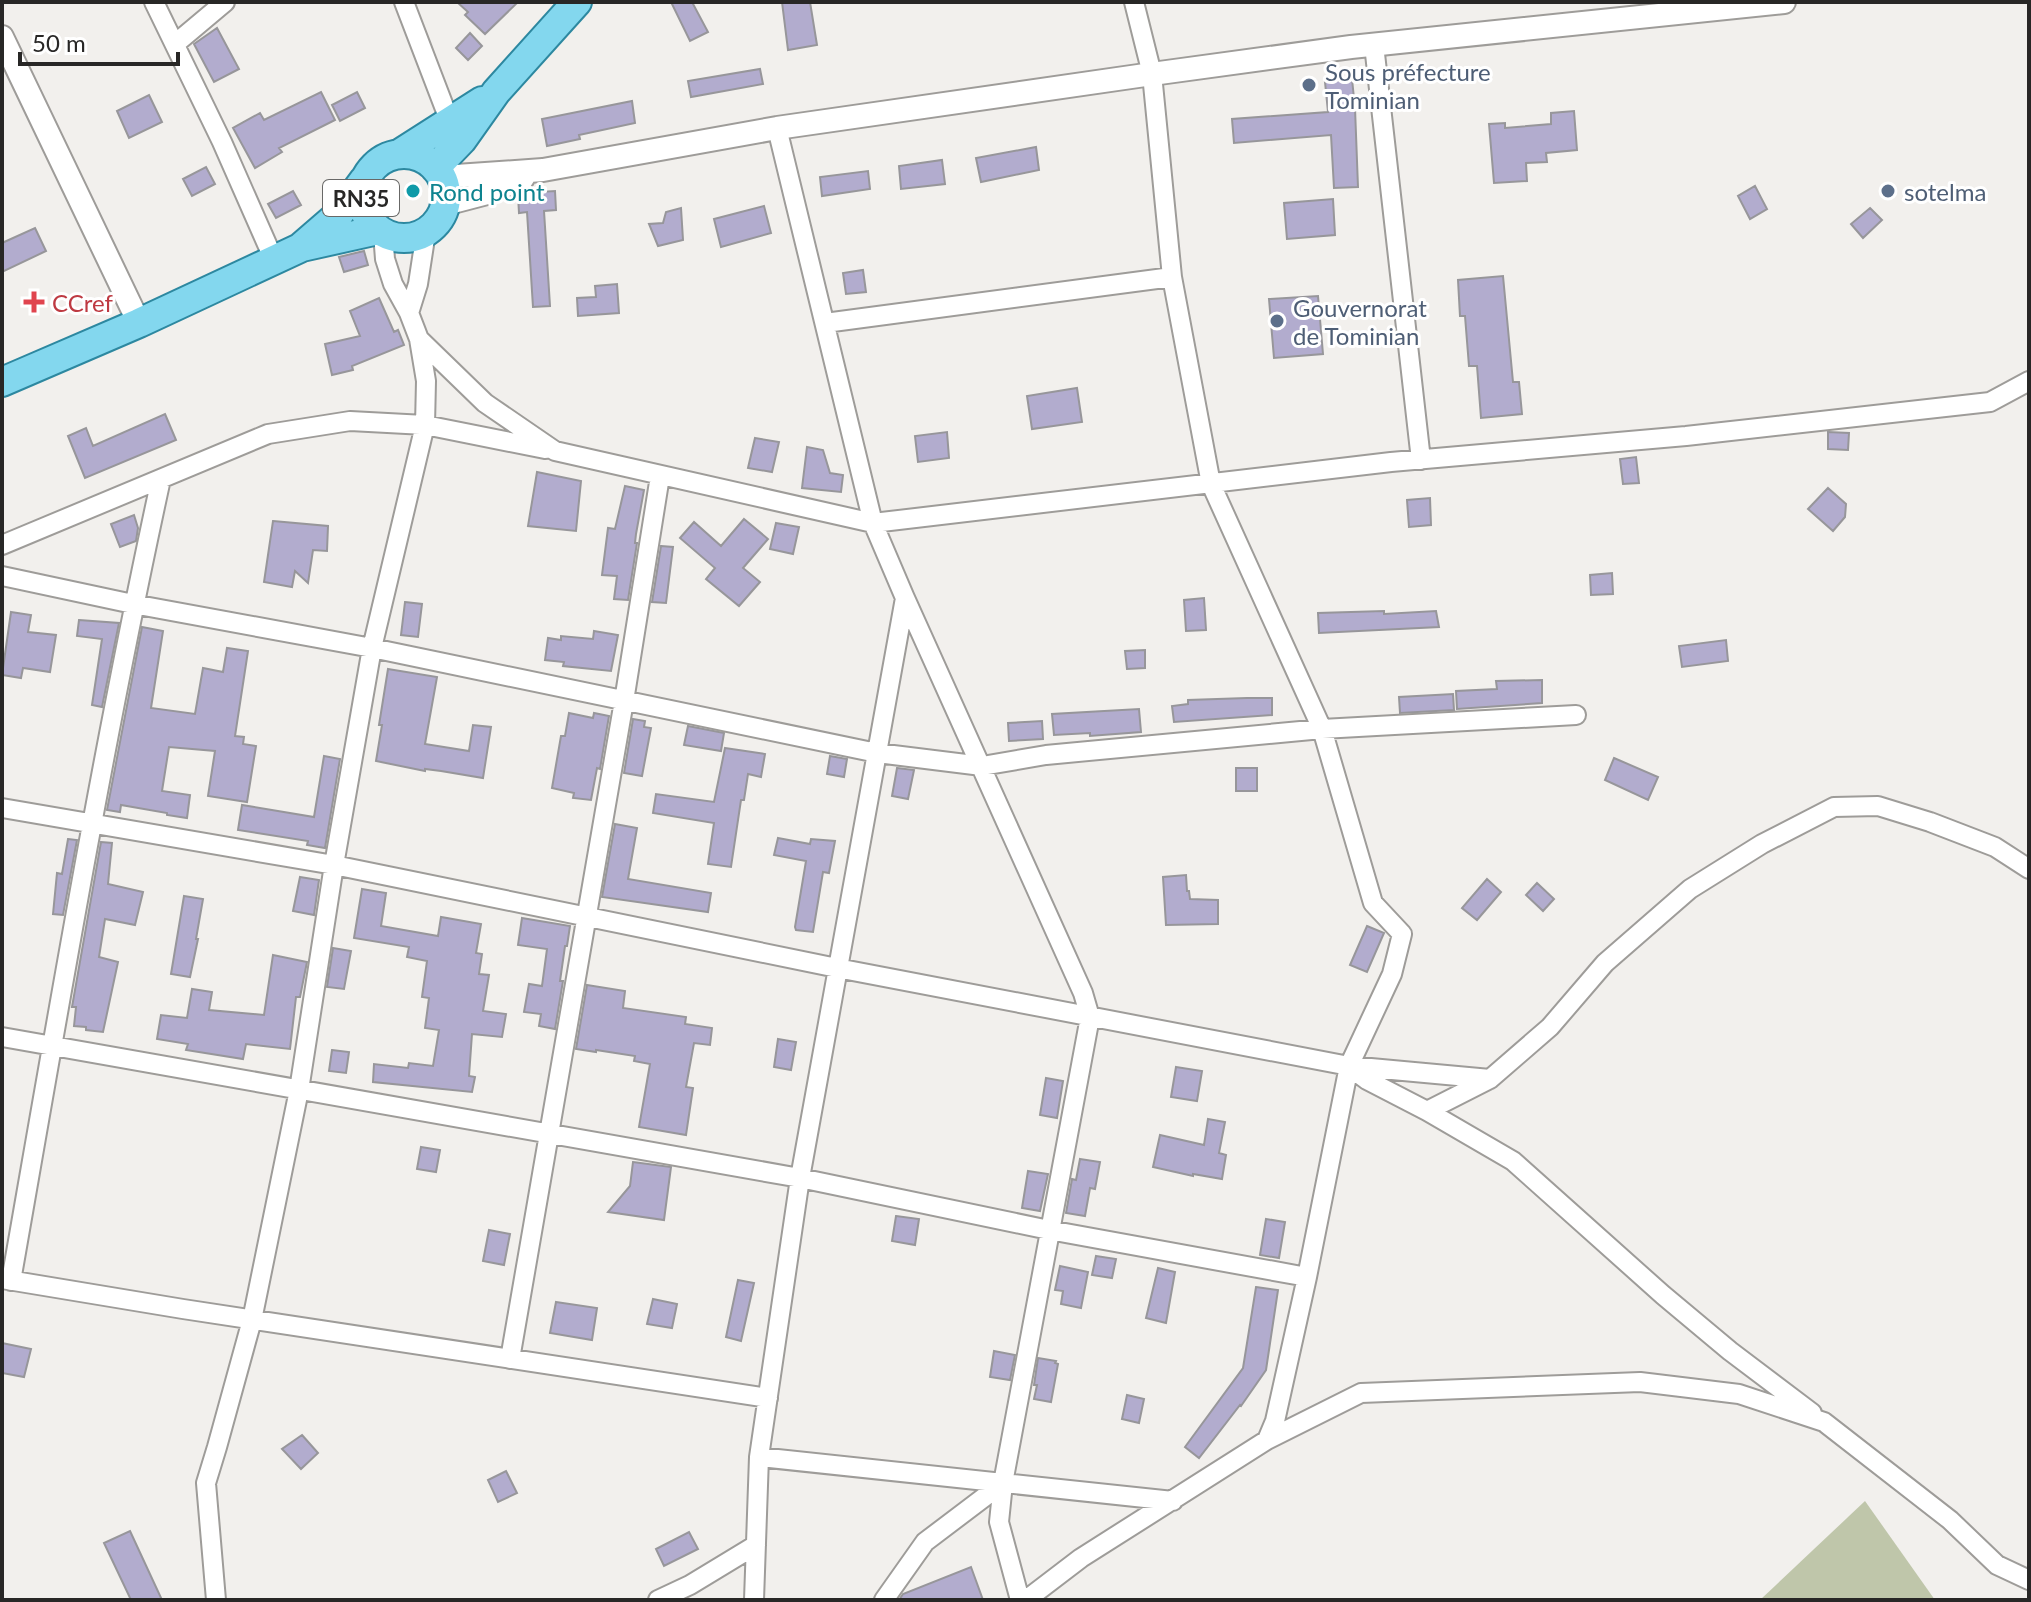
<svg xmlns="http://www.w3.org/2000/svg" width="2031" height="1602" font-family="Lato,sans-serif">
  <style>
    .green { fill: #bfc6aa }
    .building { fill: #b2acce; stroke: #97969a; stroke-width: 2 }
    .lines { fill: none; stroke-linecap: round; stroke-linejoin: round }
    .minor-casing { stroke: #9e9c99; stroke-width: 22 }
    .tertiary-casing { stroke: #9e9c99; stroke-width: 26 }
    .primary-casing { stroke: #2d88a0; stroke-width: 32 }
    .minor { stroke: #fff; stroke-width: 18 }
    .tertiary { stroke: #fff; stroke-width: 22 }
    .primary { stroke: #83d7ee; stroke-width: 28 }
    .service-dot { fill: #5c6f8a; stroke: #fff; stroke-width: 3 }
    .culture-dot { fill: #0f9aa8; stroke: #fff; stroke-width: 3 }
    .health-dot { fill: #e0444e; stroke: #fff; stroke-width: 3 }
    .labels { text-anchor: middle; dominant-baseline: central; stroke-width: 6; stroke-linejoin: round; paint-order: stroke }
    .shield { fill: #fff; stroke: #686867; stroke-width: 2 }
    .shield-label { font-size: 22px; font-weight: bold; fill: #282726 }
    .service-label { font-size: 24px; fill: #4e5e75; stroke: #fff; text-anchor: start }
    .culture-label { font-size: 24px; fill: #0d838f; stroke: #fff; text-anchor: start }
    .health-label { font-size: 24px; fill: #be3a42; stroke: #fff; text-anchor: start }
  </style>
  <rect width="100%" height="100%" fill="#f2f0ed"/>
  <path class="green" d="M 1865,1501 L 1935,1600 L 1760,1600 Z"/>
  <path class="building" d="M 457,2 L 518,2 L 485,34 L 465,15 L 468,12 Z
    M 671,2 L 692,2 L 708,32 L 690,41 Z
    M 782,2 L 810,2 L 817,45 L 788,50 Z
    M 217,28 L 239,69 L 214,82 L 194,44 Z
    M 470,33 L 482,46 L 468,60 L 456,48 Z
    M 760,69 L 763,84 L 691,97 L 688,81 Z
    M 1352,79 L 1355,108 L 1358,187 L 1334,188 L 1331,135 L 1234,143 L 1232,119 L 1328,112 L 1325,82 Z
    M 321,92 L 335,120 L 279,148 L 282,152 L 255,168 L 233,128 L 260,113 L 264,120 Z
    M 357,92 L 365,108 L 340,121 L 332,105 Z
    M 149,95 L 162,122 L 129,138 L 117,111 Z
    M 632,101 L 635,123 L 579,135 L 580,139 L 547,146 L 542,119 Z
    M 1574,111 L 1577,150 L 1546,153 L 1547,162 L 1526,163 L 1527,181 L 1494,183 L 1489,124 L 1505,123 L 1505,128 L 1551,124 L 1551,113 Z
    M 1036,147 L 1039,170 L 981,182 L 976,158 Z
    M 942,160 L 945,184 L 901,189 L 899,166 Z
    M 206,167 L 215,184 L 192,196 L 183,179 Z
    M 868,171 L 870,189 L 822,196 L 820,177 Z
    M 1755,186 L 1767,209 L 1750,219 L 1738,196 Z
    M 293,191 L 301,205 L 276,218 L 268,204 Z
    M 555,191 L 556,210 L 544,211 L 550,306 L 533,307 L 527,212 L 519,213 L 518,195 L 523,193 Z
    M 1333,199 L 1335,235 L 1287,239 L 1284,203 Z
    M 764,206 L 771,233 L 721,247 L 714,219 Z
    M 681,208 L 683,240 L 658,246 L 649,224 L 663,223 L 666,212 Z
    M 1870,208 L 1882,220 L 1863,238 L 1851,224 Z
    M 35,228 L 46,251 L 2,272 L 2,243 Z
    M 364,251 L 368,265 L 344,272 L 339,257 Z
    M 863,270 L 866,292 L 846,294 L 843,273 Z
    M 1503,276 L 1513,382 L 1519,382 L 1522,414 L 1481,418 L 1477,366 L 1469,366 L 1465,316 L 1460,316 L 1458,280 Z
    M 617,284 L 619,313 L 578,316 L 577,298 L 596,297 L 595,286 Z
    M 1318,296 L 1323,354 L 1274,358 L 1269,299 Z
    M 379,298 L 394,332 L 398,330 L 404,345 L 352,366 L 353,370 L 332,375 L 325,344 L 360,336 L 350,311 Z
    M 1077,388 L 1082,422 L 1032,429 L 1027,396 Z
    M 165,414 L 176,440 L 85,478 L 68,436 L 86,428 L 93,446 Z
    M 947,432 L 949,458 L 918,462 L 915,436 Z
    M 1828,432 L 1849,433 L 1848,450 L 1828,449 Z
    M 755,438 L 779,442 L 772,472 L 748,468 Z
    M 807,447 L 823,450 L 830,473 L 843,475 L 841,492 L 802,488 Z
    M 1636,457 L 1639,483 L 1623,484 L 1620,459 Z
    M 537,472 L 581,481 L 576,531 L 528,526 Z
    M 625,486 L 644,490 L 636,534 L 635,543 L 637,543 L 628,600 L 614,599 L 617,576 L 602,575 L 608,528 L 615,529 Z
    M 1828,488 L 1846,504 L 1845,517 L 1833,531 L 1808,509 Z
    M 1430,498 L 1431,525 L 1409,527 L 1407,500 Z
    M 134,515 L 138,528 L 136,541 L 120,547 L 111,524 Z
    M 744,519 L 768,539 L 743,568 L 760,582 L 739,606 L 706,579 L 715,568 L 680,538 L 694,522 L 721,546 Z
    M 273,521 L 328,526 L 327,551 L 313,550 L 308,583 L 295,571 L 292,587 L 264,582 Z
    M 776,523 L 799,527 L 793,554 L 770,549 Z
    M 661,546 L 673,547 L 666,603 L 652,602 Z
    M 1612,573 L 1613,594 L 1591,595 L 1590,575 Z
    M 1204,598 L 1206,630 L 1186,631 L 1184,600 Z
    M 405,602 L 422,604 L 418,637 L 401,635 Z
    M 1384,611 L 1384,614 L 1436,611 L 1439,627 L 1319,633 L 1318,613 Z
    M 11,612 L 31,615 L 28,632 L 56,635 L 50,672 L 23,668 L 21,678 L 2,675 Z
    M 79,620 L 119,623 L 102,707 L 92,705 L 102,639 L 77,636 Z
    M 142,627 L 163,631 L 151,708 L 195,714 L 203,668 L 223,672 L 227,648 L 248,651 L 235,736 L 244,737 L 243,744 L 256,746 L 247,802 L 208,796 L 215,751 L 169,747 L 162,791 L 190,795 L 187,818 L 167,815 L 167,813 L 121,805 L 120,812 L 107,810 Z
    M 594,631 L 618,635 L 611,671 L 563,666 L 564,662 L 545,660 L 548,638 L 561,640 L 561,636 L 593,639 Z
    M 1726,640 L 1728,661 L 1682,667 L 1679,646 Z
    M 1145,650 L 1145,668 L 1127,669 L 1125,651 Z
    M 388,669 L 437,677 L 425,744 L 469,751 L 473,725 L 491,727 L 483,778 L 441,771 L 425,769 L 425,771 L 376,761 L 382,725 L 379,725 Z
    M 1542,680 L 1542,703 L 1457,709 L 1456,691 L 1497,689 L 1496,681 Z
    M 1453,694 L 1454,710 L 1400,713 L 1399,697 Z
    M 1247,698 L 1272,698 L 1272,715 L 1174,722 L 1172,706 L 1188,704 L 1188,700 Z
    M 1139,709 L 1141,732 L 1090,736 L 1090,733 L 1054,735 L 1052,714 Z
    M 569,713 L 593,718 L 594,713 L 609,716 L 600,769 L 597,768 L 591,800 L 573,798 L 574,793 L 552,788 L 561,736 L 565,736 Z
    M 633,719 L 645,721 L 644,727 L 651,728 L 642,776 L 624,773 Z
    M 1042,721 L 1043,739 L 1009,741 L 1008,723 Z
    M 688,726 L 724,733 L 721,751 L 684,745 Z
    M 725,748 L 765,754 L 761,777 L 748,774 L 744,800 L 741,800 L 731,867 L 708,864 L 714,823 L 653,813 L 656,794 L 714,802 Z
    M 324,756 L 340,759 L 325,848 L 307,845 L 308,841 L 238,830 L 242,805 L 314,817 Z
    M 830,756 L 847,759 L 844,777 L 827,774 Z
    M 1614,758 L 1658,777 L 1648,800 L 1605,780 Z
    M 897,768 L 914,770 L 908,799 L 892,796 Z
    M 1236,768 L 1257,768 L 1257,791 L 1236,791 Z
    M 615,824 L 637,828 L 628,879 L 711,893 L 708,912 L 602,897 Z
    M 778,838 L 810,844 L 811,839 L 835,841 L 829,873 L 823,872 L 813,932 L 796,930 L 795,927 L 806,861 L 774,855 Z
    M 68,839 L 77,840 L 63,915 L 53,914 L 57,873 L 62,874 Z
    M 101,842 L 112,843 L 108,884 L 143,892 L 135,925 L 105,919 L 99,957 L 118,962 L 103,1032 L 86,1030 L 86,1027 L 74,1026 L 76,1007 L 72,1007 Z
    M 1186,875 L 1187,891 L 1189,891 L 1190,899 L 1218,900 L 1218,924 L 1166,925 L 1163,877 Z
    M 300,877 L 319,880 L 314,915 L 293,911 Z
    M 1487,879 L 1501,892 L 1477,920 L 1462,908 Z
    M 1537,883 L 1554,899 L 1543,911 L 1526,895 Z
    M 362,889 L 386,893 L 381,926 L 438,936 L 441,917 L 481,924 L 476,953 L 482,954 L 479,974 L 489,975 L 483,1011 L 506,1014 L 502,1037 L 472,1034 L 469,1076 L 475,1077 L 472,1092 L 373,1082 L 374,1064 L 408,1068 L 409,1063 L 433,1066 L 439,1030 L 425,1028 L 429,998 L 422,997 L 427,961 L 407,957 L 409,947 L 354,938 Z
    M 184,896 L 203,899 L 196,939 L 198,939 L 190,977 L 171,974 Z
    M 522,918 L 570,926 L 567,946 L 565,946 L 560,981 L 563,981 L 555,1029 L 539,1026 L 541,1014 L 524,1012 L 529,984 L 542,986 L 547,949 L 518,945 Z
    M 1367,926 L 1384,933 L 1367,972 L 1350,965 Z
    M 333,948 L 351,951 L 344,989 L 327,987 Z
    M 273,955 L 307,962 L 300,997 L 296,997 L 290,1049 L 246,1044 L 243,1059 L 186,1050 L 188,1044 L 157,1039 L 161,1015 L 187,1018 L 192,989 L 212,992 L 209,1010 L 264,1015 Z
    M 587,985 L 625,991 L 623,1008 L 686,1017 L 685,1024 L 712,1028 L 710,1045 L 694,1043 L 686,1087 L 693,1088 L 686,1135 L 639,1127 L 650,1064 L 634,1061 L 635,1056 L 596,1050 L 596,1052 L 576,1049 Z
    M 778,1039 L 796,1042 L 791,1070 L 774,1067 Z
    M 332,1050 L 349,1052 L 346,1073 L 329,1071 Z
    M 1176,1067 L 1202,1071 L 1197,1101 L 1171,1097 Z
    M 1046,1078 L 1063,1081 L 1057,1118 L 1040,1115 Z
    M 1208,1119 L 1225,1122 L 1219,1153 L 1226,1155 L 1222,1179 L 1193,1174 L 1193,1176 L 1153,1167 L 1160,1135 L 1204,1145 Z
    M 421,1147 L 440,1150 L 436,1172 L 417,1169 Z
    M 1080,1159 L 1100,1162 L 1095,1189 L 1090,1188 L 1085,1216 L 1066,1213 L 1072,1179 L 1076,1180 Z
    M 633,1162 L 671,1167 L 664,1220 L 608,1212 L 630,1186 Z
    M 1028,1171 L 1048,1174 L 1040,1211 L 1022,1208 Z
    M 896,1216 L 919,1219 L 915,1245 L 892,1241 Z
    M 1266,1219 L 1285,1222 L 1279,1258 L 1260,1255 Z
    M 489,1230 L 510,1234 L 504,1265 L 483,1261 Z
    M 1096,1256 L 1116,1259 L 1112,1278 L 1092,1275 Z
    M 1060,1266 L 1088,1272 L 1081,1308 L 1061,1304 L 1063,1291 L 1055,1290 Z
    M 1158,1268 L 1175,1272 L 1166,1323 L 1146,1318 Z
    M 738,1280 L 754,1283 L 741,1341 L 726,1337 Z
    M 1256,1287 L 1278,1290 L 1266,1370 L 1241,1406 L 1240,1405 L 1199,1458 L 1185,1447 L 1243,1368 Z
    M 653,1299 L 677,1304 L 672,1328 L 647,1324 Z
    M 556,1302 L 597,1308 L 592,1340 L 550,1333 Z
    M 2,1343 L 31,1349 L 24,1377 L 2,1373 Z
    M 994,1351 L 1015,1355 L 1010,1380 L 990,1377 Z
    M 1038,1358 L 1056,1361 L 1055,1363 L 1058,1364 L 1051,1402 L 1034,1399 L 1037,1385 L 1034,1385 Z
    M 1127,1395 L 1144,1399 L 1139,1423 L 1122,1419 Z
    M 302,1435 L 318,1453 L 301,1469 L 282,1449 Z
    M 506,1471 L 517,1493 L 498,1502 L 488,1480 Z
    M 130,1531 L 162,1600 L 131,1600 L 104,1543 Z
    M 689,1532 L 698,1549 L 664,1566 L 656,1549 Z
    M 971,1567 L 983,1600 L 899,1600 L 903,1594 Z"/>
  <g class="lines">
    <g class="minor-casing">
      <path id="minor" d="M 154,2 L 222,142 L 274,260
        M 404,2 L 450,122
        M 1134,2 L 1152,74 L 1172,277 L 1211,484 L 1322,729 L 1373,903 L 1402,934 L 1392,974 L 1349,1066 L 1307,1277 L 1275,1421 L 1267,1440
        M 175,44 L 225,2
        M 1374,45 L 1421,460
        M 409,313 L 418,284 L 426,232
        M 825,323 L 1172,277
        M 419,339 L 485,403 L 555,451 L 873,523 L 1391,462 L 1686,436 L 1990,402 L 2029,381
        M 2,545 L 268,434 L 350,421 L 425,425 L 545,449
        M 2,576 L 133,604 L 372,648 L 877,753 L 982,766 L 1046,755 L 1322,729 L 1576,715
        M 905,598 L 1083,993 L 1090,1017 L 1003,1483 L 999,1522 L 1020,1600
        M 2,808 L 334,865 L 837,968 L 1349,1066 L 1490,1079
        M 2,1037 L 800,1178 L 1049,1230 L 1307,1277
        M 1351,1068 L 1367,1080 L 1427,1111 L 1513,1161 L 1663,1295 L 1730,1351 L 1812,1413
        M 1427,1111 L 1490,1079 L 1550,1027 L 1605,963 L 1690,889 L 1762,844 L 1834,807 L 1878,806 L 1930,822 L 1995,847 L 2029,869
        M 2,1279 L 183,1309 L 768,1398
        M 11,1281 C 58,1013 103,745 161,479
        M 510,1359 L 624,701 L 660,476
        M 759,1457 L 1173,1501
        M 216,1600 L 206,1483 L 217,1447 L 252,1320 L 299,1090 L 334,865 L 372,648 L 425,425 L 426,381 L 419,339 L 409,313 L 393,284 L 385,259 L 383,233
        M 658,1600 L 690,1585 L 756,1545
        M 754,1600 L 759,1457 L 800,1178 L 905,598 L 873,523 L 777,128
        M 884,1600 L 925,1542 L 1003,1483
        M 1026,1600 L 1081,1558 L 1267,1440 L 1361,1393 L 1640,1382 L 1739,1394 L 1824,1422 L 1950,1520 L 1997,1565 L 2029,1580"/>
    </g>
    <g class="tertiary-casing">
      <path id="tertiary" d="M 2,37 L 139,323
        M 442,177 L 543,170 L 777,128 L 1152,74 L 1351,47 L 1784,2
        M 445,204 L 487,193 L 523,178"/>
    </g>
    <g class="primary-casing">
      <path id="primary" d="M362 196a42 42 0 1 1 84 0a42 42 0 1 1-84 0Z
        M 399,154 L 482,101
        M 435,168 L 462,140 L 496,92 L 577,2
        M 302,246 L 339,214 L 364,180
        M 2,382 L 139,323 L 302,247 L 378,230"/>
    </g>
    <use href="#minor" class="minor"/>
    <use href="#tertiary" class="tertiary"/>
    <use href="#primary" class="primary"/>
  </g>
  <g class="service-dot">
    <circle cx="1309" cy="85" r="8"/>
    <circle cx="1888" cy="191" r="8"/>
    <circle cx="1277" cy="321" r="8"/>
  </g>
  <circle class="culture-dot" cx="413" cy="191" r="8"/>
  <path class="health-dot" d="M30 290h8v8h8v8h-8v8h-8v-8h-8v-8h8z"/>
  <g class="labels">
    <rect class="shield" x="323" y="180" width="76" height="36" rx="6"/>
    <g class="shield-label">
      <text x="361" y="198">RN35</text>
    </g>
    <g class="service-label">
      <text x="1325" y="71">Sous préfecture<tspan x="1325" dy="28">Tominian</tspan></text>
      <text x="1904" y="191">sotelma</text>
      <text x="1293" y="307">Gouvernorat<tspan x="1293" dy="28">de Tominian</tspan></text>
    </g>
    <g class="culture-label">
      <text x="429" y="191">Rond point</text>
    </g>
    <g class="health-label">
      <text x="52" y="302">CCref</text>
    </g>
  </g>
  <rect width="2031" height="1602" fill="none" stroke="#282726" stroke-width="8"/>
  <path d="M20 52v12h158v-12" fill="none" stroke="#282726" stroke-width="4"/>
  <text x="32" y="52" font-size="24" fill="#282726" stroke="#ffffff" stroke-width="6" paint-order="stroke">50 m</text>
</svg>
